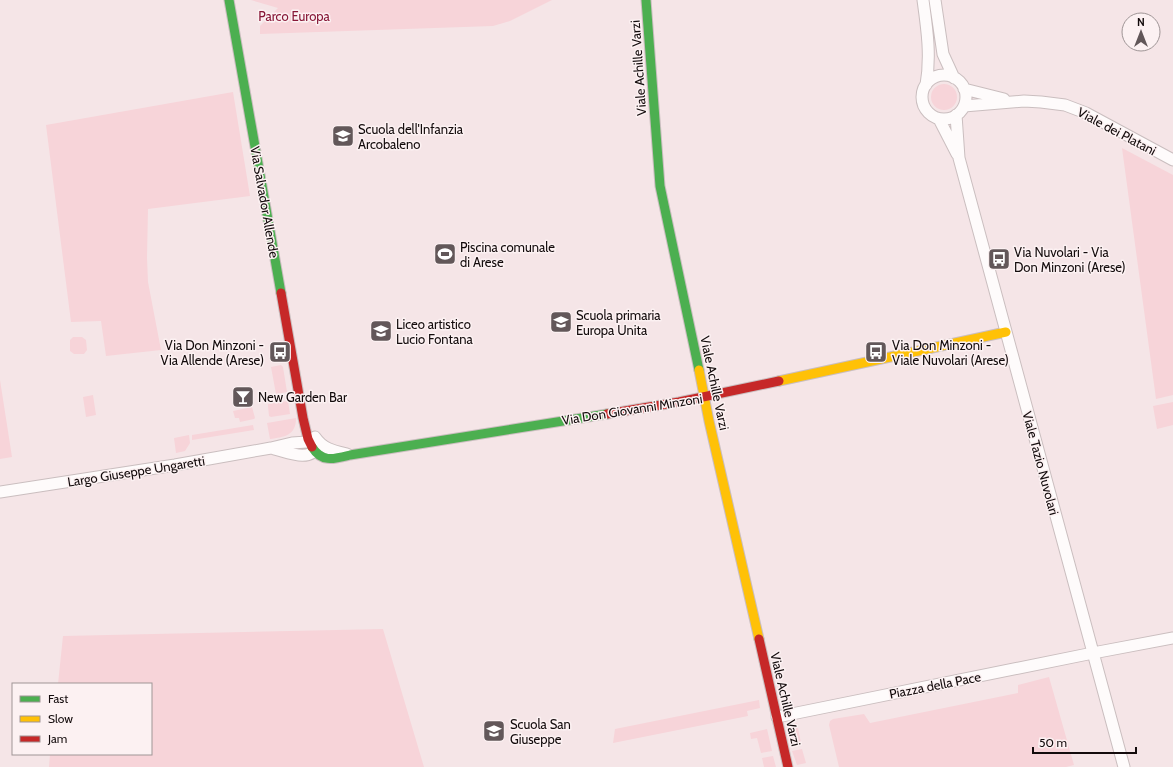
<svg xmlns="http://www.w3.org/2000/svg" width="1173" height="767" font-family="Cabin,sans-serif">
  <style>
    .green { fill: #f7d4d9 }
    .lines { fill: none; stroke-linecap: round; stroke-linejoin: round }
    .street-casing { stroke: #cabebf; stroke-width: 13 }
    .fast-casing { stroke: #cabebf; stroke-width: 11 }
    .slow-casing { stroke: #cabebf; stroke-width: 11 }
    .jam-casing { stroke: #cabebf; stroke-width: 11 }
    .street { stroke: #fefbfb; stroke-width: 11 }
    .fast { stroke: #4caf50; stroke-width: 9 }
    .slow { stroke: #ffc107; stroke-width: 9 }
    .jam { stroke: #c62828; stroke-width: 9 }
    .labels { text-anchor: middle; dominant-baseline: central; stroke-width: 3; stroke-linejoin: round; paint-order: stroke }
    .park-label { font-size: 13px; fill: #871737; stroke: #fcf1f2 }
    .street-label { font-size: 13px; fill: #130b0c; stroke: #fcf1f2 }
    .poi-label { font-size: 13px; fill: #130b0c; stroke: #fcf1f2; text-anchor: start }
  </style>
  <rect width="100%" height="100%" fill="#f5e5e7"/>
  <path class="green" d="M 251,0 L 552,0 L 510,21 L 493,26 L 260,34 L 260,26 L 278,8 Z
    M931 97a13 13 0 1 1 26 0a13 13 0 1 1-26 0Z
    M 233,92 L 250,196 L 148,209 L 147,258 L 148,282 L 161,350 L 106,356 L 101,321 L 71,322 L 46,125 Z
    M 1122,148 L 1173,175 L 1173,395 L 1156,399 Z
    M 73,337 L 82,337 L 86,340 L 87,350 L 84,354 L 74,354 L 70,351 L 70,340 Z
    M 281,365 L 283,367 L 287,392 L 276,394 L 271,367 Z
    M 0,380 L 12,457 L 0,459 Z
    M 93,395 L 96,415 L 86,417 L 83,397 Z
    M 288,401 L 290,414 L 271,417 L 269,416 L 268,406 L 268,404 Z
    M 1173,402 L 1173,425 L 1157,429 L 1153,406 Z
    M 252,407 L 255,418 L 254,419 L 240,422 L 239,418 L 235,418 L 233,411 Z
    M 296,418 C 296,436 284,437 270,439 L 267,423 Z
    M 253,425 L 254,430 L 192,440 L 192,435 Z
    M 189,435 L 190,443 L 185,451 L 176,453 L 174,438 Z
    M 383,629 L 424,767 L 49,767 L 50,754 L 151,754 L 151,684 L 58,684 L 63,636 Z
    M 1049,677 L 1074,765 L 1066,767 L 839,767 L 829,725 L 830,721 L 833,719 L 864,714 L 870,723 L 1018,693 L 1018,685 Z
    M 759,700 L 760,708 L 747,711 L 748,716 L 613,743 L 615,729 Z
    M 797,723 L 801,743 L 791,746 L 788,728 L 789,726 Z
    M 767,729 L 772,751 L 761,753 L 757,738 L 751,739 L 750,733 Z
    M 802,749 L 806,763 L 797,765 L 792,751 Z
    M 773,756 L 776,767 L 764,767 L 762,758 Z"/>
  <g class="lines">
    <g class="street-casing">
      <path id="street" d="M 923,0 C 927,29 931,56 926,85
        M 935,0 L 943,54 L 954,78
        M922 97a22 22 0 1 1 44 0a22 22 0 1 1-44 0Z
        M 964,89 L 1004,99
        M 964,106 L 1024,101 L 1041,102 L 1065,105 L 1086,113 L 1173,160
        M 956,115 L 959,158 L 1124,767
        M 939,119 L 957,154
        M 315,437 C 323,449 334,451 347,454
        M 274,449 C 287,452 311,463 317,446
        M 0,492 L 175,465 L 271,448 L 292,443 L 307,442 L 319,442
        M 777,717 L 1093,653 L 1173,638"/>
    </g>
    <g class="fast-casing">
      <path id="fast" d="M 229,0 L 281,293
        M 646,0 L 660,186 L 699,370
        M 312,447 C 322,463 334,459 350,455 L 607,414"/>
    </g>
    <g class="slow-casing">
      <path id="slow" d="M 699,370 L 709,421 L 759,639
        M 779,381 L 1006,332"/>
    </g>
    <g class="jam-casing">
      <path id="jam" d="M 281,293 L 303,418 L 308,439 L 312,447
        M 607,414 L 679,402 L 779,381
        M 759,639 L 788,767"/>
    </g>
    <use href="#street" class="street"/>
    <use href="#fast" class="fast"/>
    <use href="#slow" class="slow"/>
    <use href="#jam" class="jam"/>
  </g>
  <defs>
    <g id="school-square" transform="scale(1.15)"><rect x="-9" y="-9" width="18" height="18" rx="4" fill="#625759" stroke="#fcf1f2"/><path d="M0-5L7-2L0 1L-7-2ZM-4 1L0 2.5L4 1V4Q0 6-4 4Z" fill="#fff"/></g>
    <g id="stadium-square" transform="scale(1.15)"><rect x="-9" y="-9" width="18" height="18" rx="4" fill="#625759" stroke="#fcf1f2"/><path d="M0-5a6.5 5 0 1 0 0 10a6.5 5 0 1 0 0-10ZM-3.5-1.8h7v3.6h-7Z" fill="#fff"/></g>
    <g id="bus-square" transform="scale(1.15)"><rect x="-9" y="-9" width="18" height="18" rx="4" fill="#625759" stroke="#fcf1f2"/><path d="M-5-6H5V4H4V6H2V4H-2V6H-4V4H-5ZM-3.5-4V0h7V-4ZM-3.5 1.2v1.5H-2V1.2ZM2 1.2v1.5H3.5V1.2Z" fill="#fff"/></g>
    <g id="bar-square" transform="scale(1.15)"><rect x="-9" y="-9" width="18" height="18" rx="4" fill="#625759" stroke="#fcf1f2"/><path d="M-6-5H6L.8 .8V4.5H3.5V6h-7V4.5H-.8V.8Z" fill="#fff"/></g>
  </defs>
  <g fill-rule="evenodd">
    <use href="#school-square" x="343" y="136"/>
    <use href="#stadium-square" x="445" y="254"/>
    <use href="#bus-square" x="999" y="259"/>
    <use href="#school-square" x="561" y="322"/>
    <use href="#school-square" x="381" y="331"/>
    <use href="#bus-square" x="280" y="352"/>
    <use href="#bus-square" x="876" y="352"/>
    <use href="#bar-square" x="243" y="397"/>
    <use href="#school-square" x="494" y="731"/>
  </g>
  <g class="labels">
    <g class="park-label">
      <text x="294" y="16">Parco Europa</text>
    </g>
    <g class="street-label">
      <text transform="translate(638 68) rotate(-94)">Viale Achille Varzi</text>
      <text transform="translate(1117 131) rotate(28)">Viale dei Platani</text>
      <text transform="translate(265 202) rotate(80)">Via Salvador Allende</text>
      <text transform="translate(715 383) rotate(78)">Viale Achille Varzi</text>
      <text transform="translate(632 409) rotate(-9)">Via Don Giovanni Minzoni</text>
      <text transform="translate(1041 463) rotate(75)">Viale Tazio Nuvolari</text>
      <text transform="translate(136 471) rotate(-9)">Largo Giuseppe Ungaretti</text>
      <text transform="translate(935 685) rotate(-11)">Piazza della Pace</text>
      <text transform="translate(786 699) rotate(77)">Viale Achille Varzi</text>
    </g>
    <g class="poi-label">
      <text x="358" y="129">Scuola dell'Infanzia<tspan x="358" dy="15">Arcobaleno</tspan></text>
      <text x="460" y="247">Piscina comunale<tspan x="460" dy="15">di Arese</tspan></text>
      <text x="1014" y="252">Via Nuvolari - Via<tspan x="1014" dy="15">Don Minzoni (Arese)</tspan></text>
      <text x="576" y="315">Scuola primaria<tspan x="576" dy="15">Europa Unita</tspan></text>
      <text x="396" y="324">Liceo artistico<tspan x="396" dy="15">Lucio Fontana</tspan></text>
      <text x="264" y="345" text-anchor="end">Via Don Minzoni -<tspan x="264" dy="15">Via Allende (Arese)</tspan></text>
      <text x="892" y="345">Via Don Minzoni -<tspan x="892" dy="15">Viale Nuvolari (Arese)</tspan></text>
      <text x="258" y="397">New Garden Bar</text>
      <text x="510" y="724">Scuola San<tspan x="510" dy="15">Giuseppe</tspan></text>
    </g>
  </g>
  <rect x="12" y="683" width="140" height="72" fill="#fcf1f2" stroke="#9f9596"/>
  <rect x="20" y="696" width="20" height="6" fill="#4caf50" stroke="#9f9596"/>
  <text x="48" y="703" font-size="12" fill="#130b0c">Fast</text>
  <rect x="20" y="716" width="20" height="6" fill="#ffc107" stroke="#9f9596"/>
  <text x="48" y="723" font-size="12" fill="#130b0c">Slow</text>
  <rect x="20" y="736" width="20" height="6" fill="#c62828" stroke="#9f9596"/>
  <text x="48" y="743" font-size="12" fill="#130b0c">Jam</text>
  <g transform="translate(1141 32)"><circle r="19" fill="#fcf1f2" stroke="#9f9596"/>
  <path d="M0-3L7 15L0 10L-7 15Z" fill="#625759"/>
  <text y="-6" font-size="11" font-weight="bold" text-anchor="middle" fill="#130b0c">N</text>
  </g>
  <path d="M1033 747v6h103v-6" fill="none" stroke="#130b0c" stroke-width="2"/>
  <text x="1039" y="747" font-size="12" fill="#130b0c" stroke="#fcf1f2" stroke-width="3" paint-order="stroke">50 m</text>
</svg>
